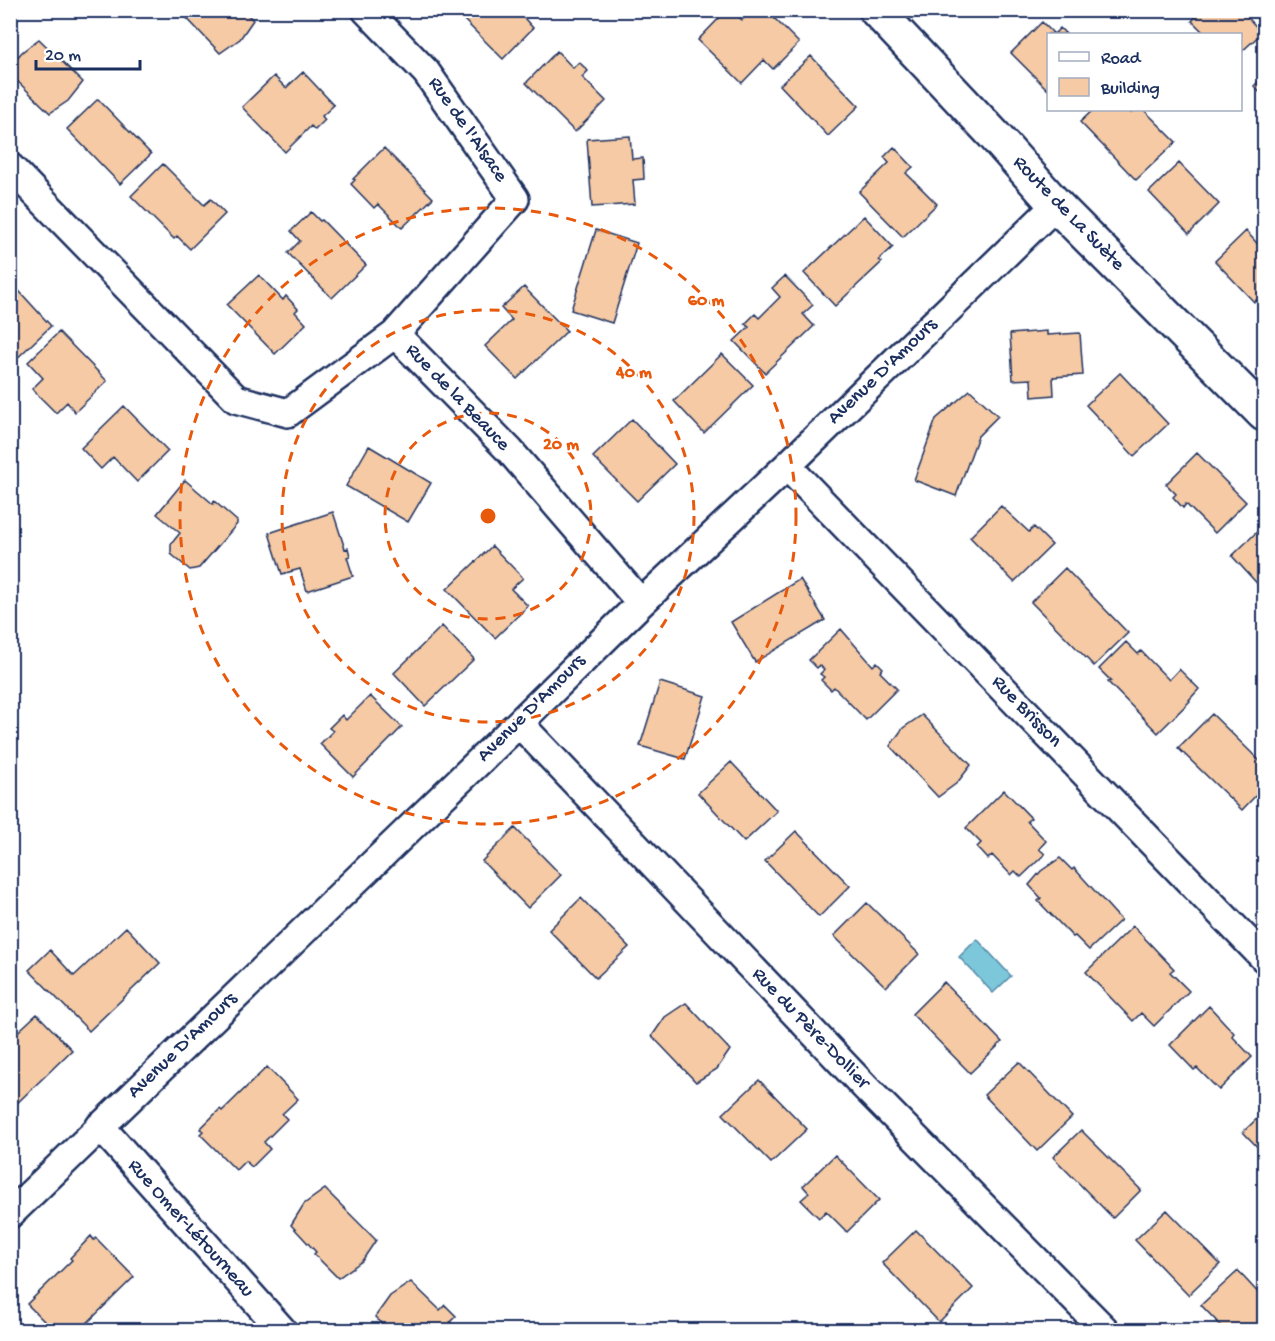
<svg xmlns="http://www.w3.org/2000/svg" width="1275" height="1341" font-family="'Gochi Hand',sans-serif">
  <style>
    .water { fill: #7bc7da; stroke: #558aa8; stroke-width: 1.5 }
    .building { fill: #f5caa4; stroke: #1b2f5e; stroke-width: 1.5 }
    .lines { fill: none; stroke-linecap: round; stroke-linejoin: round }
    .street-casing { stroke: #1b2f5e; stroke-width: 32 }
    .secondary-casing { stroke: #1b2f5e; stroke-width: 38 }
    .street { stroke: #fff; stroke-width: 27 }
    .secondary { stroke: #fff; stroke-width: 33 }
    .ring { fill: none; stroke: #e8590c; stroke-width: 3; stroke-dasharray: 10 8 }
    .labels { text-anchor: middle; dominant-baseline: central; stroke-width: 4.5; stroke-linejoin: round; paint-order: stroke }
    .street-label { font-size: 20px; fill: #1b2f5e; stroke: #fff }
    .centre { fill: #e8590c; stroke: #fff; stroke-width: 3 }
    .ring-label { font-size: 18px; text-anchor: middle; font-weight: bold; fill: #e8590c; stroke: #fff; stroke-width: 4.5; stroke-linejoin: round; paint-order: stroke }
  </style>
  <rect width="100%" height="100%" fill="#fff"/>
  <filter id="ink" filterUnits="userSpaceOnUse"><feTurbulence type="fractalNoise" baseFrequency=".0167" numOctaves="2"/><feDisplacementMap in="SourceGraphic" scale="12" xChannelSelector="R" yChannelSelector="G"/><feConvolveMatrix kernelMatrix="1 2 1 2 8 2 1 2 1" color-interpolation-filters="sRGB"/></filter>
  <g filter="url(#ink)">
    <path class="water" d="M 977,939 L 1011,976 L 993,993 L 959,957 Z"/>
    <path class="building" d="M 10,10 L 18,15 L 10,25 Z
      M 179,10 L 243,10 L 253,20 L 240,39 L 220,53 Z
      M 517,10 L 533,28 L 503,59 L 455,11 Z
      M 727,10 L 732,10 L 742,20 L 752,10 L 766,10 L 799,43 L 773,69 L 764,60 L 742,83 L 698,40 Z
      M 1202,10 L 1241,10 L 1262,33 L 1240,53 L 1240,34 L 1205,34 L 1192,21 Z
      M 1042,22 L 1054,34 L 1060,28 L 1066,34 L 1048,34 L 1048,90 L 1011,53 Z
      M 39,39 L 83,82 L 68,101 L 50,113 L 10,74 L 10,66 L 22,52 Z
      M 557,51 L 573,68 L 579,62 L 588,71 L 582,77 L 606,101 L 575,132 L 526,83 Z
      M 811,56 L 859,106 L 828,136 L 780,85 Z
      M 303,72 L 334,105 L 322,116 L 325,120 L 315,130 L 311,126 L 285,152 L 242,107 L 274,76 L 286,88 Z
      M 1264,76 L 1264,97 L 1254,86 Z
      M 98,99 L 151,154 L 120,184 L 67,129 Z
      M 1093,110 L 1128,110 L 1131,113 L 1135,110 L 1144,110 L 1176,142 L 1136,180 L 1080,122 Z
      M 630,136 L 632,159 L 643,158 L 644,179 L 633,180 L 635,204 L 592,207 L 587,139 Z
      M 894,147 L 913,167 L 906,173 L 937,204 L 903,237 L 859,192 L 889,163 L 884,157 Z
      M 384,148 L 433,198 L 402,228 L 378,204 L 374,208 L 351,184 L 355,180 L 353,179 Z
      M 1179,163 L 1219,204 L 1189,234 L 1149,192 Z
      M 163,164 L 204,205 L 211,199 L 225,214 L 190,249 L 177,236 L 174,239 L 131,196 Z
      M 311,212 L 320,221 L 322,220 L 366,265 L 332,298 L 288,253 L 300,241 L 291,231 Z
      M 864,216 L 893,247 L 879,260 L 882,262 L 835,306 L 804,273 Z
      M 596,230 L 637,243 L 612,323 L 571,310 Z
      M 1246,231 L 1264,251 L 1264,309 L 1256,300 L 1254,302 L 1215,261 Z
      M 259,275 L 283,300 L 286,296 L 298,309 L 295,312 L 306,324 L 275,354 L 227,305 Z
      M 785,276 L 813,305 L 803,314 L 814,326 L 765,373 L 734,341 L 749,327 L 745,324 L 755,314 L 759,318 L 780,297 L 772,288 Z
      M 10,281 L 51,326 L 10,365 Z
      M 524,287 L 567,331 L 517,379 L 485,346 L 512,320 L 501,308 Z
      M 1047,331 L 1047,335 L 1080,333 L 1083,375 L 1053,377 L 1054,395 L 1032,397 L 1031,379 L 1013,380 L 1010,334 Z
      M 59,332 L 107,381 L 75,412 L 67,402 L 56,413 L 32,389 L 43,378 L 28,362 Z
      M 722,354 L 753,385 L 704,433 L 674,401 Z
      M 1120,373 L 1168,424 L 1134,456 L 1086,405 Z
      M 970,390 L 998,416 L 978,436 L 956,496 L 914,480 L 936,419 Z
      M 124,406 L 168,451 L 137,482 L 113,457 L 101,469 L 81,448 Z
      M 632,419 L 675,464 L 637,501 L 593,457 Z
      M 369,446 L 431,483 L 408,522 L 346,486 Z
      M 1197,453 L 1246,502 L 1215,533 L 1186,504 L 1183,508 L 1173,497 L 1176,494 L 1166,484 Z
      M 185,480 L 213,504 L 214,501 L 237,521 L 237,524 L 199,568 L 190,570 L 171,554 L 171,544 L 180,533 L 157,514 Z
      M 1001,506 L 1029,532 L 1034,527 L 1052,545 L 1014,582 L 970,537 Z
      M 333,512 L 345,549 L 348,548 L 350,556 L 347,557 L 353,576 L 307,591 L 300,569 L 282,574 L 269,533 Z
      M 1264,525 L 1264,591 L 1232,556 Z
      M 492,546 L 523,578 L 511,589 L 528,606 L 495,638 L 447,589 Z
      M 1065,568 L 1128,633 L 1094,666 L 1031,602 Z
      M 800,579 L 825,620 L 755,662 L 731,622 Z
      M 442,626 L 474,659 L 425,706 L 394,673 Z
      M 841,629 L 873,666 L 877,662 L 883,668 L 880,672 L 897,689 L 866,720 L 834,687 L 831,690 L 821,680 L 824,677 L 820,674 L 824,670 L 820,665 L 817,668 L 809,660 Z
      M 1126,642 L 1138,654 L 1141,651 L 1169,680 L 1179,669 L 1199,689 L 1189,700 L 1190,701 L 1158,733 L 1108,682 L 1111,681 L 1099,669 Z
      M 660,682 L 705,696 L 685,759 L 640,746 Z
      M 370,696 L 402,727 L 353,777 L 320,744 L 333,731 L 329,728 L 342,715 L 346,720 Z
      M 1212,714 L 1264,765 L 1264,787 L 1242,810 L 1178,748 Z
      M 922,715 L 971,765 L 957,783 L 938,797 L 890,746 L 903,728 Z
      M 731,762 L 777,811 L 744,842 L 698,793 Z
      M 1004,790 L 1031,818 L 1027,821 L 1046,841 L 1039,849 L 1045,854 L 1021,877 L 1015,871 L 1011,875 L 992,855 L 988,859 L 977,847 L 981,843 L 966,828 Z
      M 515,828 L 561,875 L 528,908 L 482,861 Z
      M 796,831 L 850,886 L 819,917 L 765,861 Z
      M 1060,858 L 1072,870 L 1074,868 L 1121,920 L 1089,950 L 1075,936 L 1073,937 L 1038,901 L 1041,898 L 1029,885 L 1041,871 Z
      M 581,898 L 629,947 L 596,978 L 549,930 Z
      M 867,903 L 919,954 L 886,987 L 834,936 Z
      M 1133,926 L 1174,969 L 1170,972 L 1189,991 L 1154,1026 L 1141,1013 L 1133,1021 L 1086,972 Z
      M 126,927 L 160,963 L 89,1031 L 29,970 L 50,950 L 74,976 Z
      M 944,982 L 1002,1042 L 970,1073 L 912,1014 Z
      M 686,1003 L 730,1050 L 717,1069 L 696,1082 L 652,1036 L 665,1017 Z
      M 1209,1006 L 1234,1033 L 1232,1036 L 1252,1057 L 1219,1090 L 1197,1068 L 1194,1070 L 1170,1045 Z
      M 37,1014 L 72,1050 L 10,1110 L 10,1039 Z
      M 1019,1062 L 1072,1117 L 1037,1151 L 984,1095 Z
      M 267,1067 L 298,1099 L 282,1114 L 287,1119 L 264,1142 L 270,1149 L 252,1167 L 245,1161 L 236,1170 L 200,1134 L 203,1131 L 200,1129 L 220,1109 L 222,1111 Z
      M 759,1080 L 807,1129 L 771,1163 L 723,1114 Z
      M 1264,1112 L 1264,1154 L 1243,1132 Z
      M 1081,1130 L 1141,1190 L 1113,1218 L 1053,1157 Z
      M 835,1155 L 879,1200 L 847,1232 L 826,1211 L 819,1218 L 801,1200 L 809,1193 L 803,1186 Z
      M 325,1189 L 376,1240 L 362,1261 L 338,1278 L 314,1254 L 316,1252 L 291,1225 L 304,1204 Z
      M 1167,1210 L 1220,1264 L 1188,1295 L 1135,1240 Z
      M 916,1230 L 973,1288 L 939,1322 L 882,1263 Z
      M 91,1236 L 94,1240 L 96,1238 L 134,1277 L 80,1330 L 53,1330 L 27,1304 L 72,1260 L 70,1258 Z
      M 1238,1271 L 1264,1299 L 1264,1330 L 1225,1330 L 1201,1305 Z
      M 411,1282 L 440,1310 L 445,1305 L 456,1316 L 450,1322 L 460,1330 L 388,1330 L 375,1317 L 390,1296 Z
      M 1008,1322 L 1017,1330 L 999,1330 Z"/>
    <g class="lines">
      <g class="street-casing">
        <path id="street" d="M 10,167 L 236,399 L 288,413 L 395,334 L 515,199 L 426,72 L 366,10
          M 395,334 L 510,451 L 641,603
          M 787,466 L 1264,958
          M 519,723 L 865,1087 L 1105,1330
          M 100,1126 L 282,1330
          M 10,1214 L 519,723 L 641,603 L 787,466 L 1056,205"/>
      </g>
      <g class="secondary-casing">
        <path id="secondary" d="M 876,10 L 993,134 L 1056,205 L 1264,414"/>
      </g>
      <use href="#street" class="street"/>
      <use href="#secondary" class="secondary"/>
    </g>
  </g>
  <g class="ring">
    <circle cx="488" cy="516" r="103"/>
    <circle cx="488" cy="516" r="206"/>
    <circle cx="488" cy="516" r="308"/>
  </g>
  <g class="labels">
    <g class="street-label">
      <text transform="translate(467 130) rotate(55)">Rue de l'Alsace</text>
      <text transform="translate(1068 214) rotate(46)">Route de La Suète</text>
      <text transform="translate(883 372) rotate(-44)">Avenue D'Amours</text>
      <text transform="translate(457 398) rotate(46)">Rue de la Beauce</text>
      <text transform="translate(532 709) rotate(-45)">Avenue D'Amours</text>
      <text transform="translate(1026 712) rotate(46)">Rue Brisson</text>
      <text transform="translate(810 1029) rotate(46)">Rue du Père-Dollier</text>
      <text transform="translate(183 1046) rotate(-44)">Avenue D'Amours</text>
      <text transform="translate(190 1229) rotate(48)">Rue Omer-Létourneau</text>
    </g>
  </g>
  <circle cx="488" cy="516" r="9" class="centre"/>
  <g class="ring-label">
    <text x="706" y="305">60 m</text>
    <text x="634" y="377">40 m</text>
    <text x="561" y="449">20 m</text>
  </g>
  <rect width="1275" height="1341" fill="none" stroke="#fff" stroke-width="36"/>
  <rect x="18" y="18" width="1239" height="1305" fill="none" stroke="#1b2f5e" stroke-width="2" filter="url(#ink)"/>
  <rect x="1047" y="33" width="195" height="78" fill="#ffffff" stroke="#a4acbf" stroke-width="1.5"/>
  <rect x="1059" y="52" width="30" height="9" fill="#ffffff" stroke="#a4acbf" stroke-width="1.5"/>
  <text x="1101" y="63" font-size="18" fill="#1b2f5e">Road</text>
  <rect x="1059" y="78" width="30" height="18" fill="#f5caa4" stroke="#a4acbf" stroke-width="1.5"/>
  <text x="1101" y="93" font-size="18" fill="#1b2f5e">Building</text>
  <path d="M36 60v9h104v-9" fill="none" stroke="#1b2f5e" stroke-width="3"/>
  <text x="45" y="60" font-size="18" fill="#1b2f5e" stroke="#ffffff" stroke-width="4.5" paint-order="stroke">20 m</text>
</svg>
